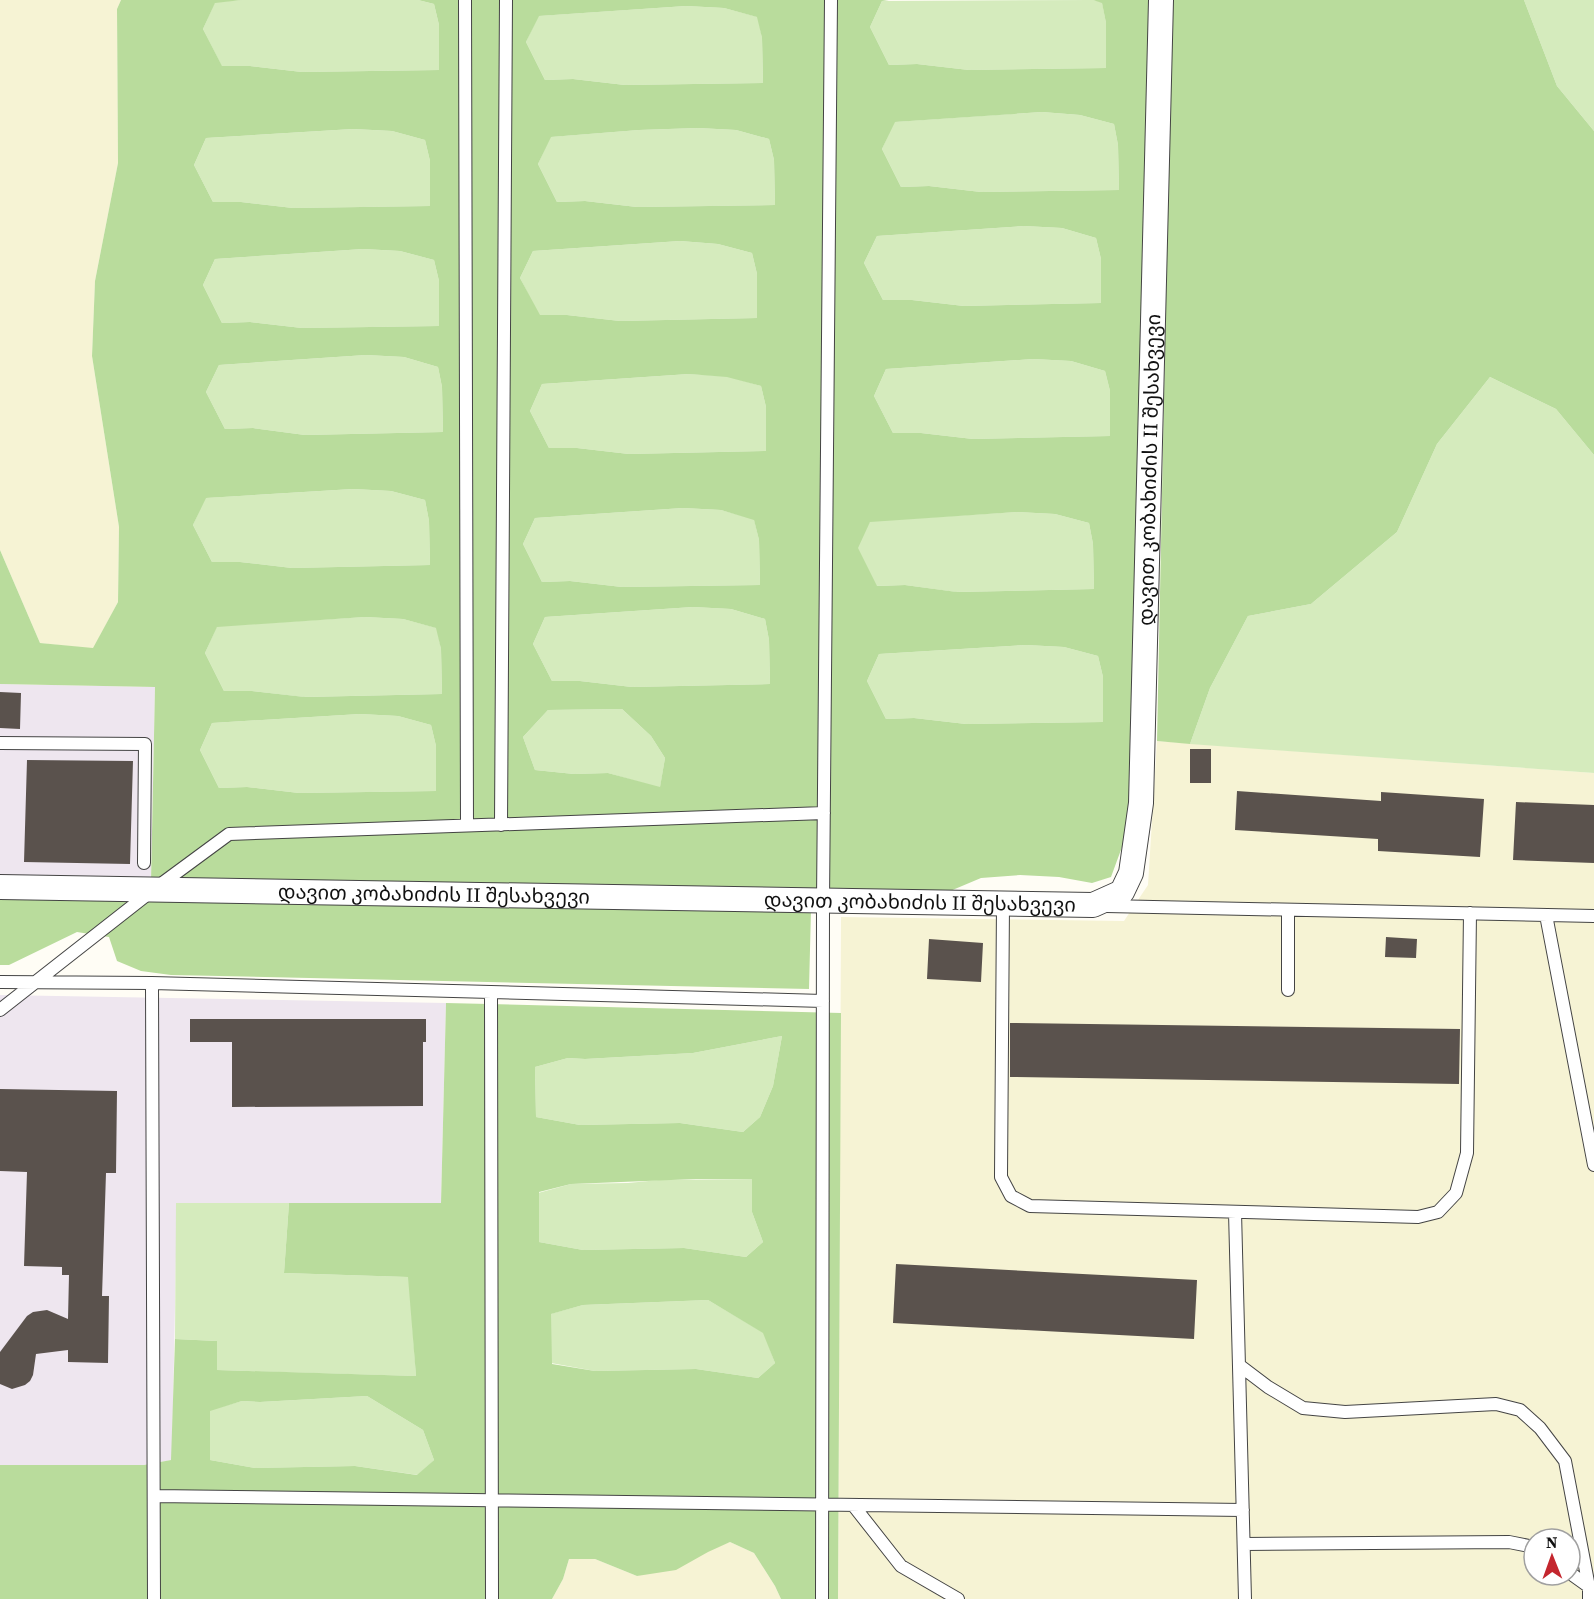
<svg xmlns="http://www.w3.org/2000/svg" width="1594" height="1599" font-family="'Source Serif 4','Noto Sans Georgian',serif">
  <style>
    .industrial { fill: #eee6ef }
    .farmland { fill: #f6f3d4; fill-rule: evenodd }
    .green { fill: #d5ebbd }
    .forest { fill: #b9dc9c; fill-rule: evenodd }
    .building { fill: #5a524d }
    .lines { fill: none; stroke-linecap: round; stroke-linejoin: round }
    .service-casing { stroke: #444; stroke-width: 14 }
    .minor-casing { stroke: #444; stroke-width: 26 }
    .service { stroke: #fff; stroke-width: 12 }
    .minor { stroke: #fff; stroke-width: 24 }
    .labels { text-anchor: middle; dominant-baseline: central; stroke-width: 6; stroke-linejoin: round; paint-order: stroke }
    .street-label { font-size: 20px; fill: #111; stroke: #fff }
  </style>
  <rect width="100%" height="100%" fill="#fffdf5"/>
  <path class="industrial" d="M 0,684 L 155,687 L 151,881 L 0,878 Z
    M 0,995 L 446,1003 L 441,1204 L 177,1203 L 172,1460 L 144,1465 L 0,1465 Z"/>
  <path class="farmland" d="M 0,0 L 121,0 L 117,9 L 118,163 L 95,281 L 92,356 L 119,527 L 118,602 L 93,649 L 40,643 L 0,550 Z
    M 1157,741 L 1594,773 L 1594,1599 L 838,1599 L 841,917 L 1124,921 L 1148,885 ZM 1534,1539 L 1570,1539 L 1570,1575 L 1534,1575 Z
    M 730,1542 L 754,1553 L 775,1586 L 781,1599 L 552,1599 L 563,1579 L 569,1559 L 595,1559 L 637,1576 Z"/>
  <path class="green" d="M 242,0 L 418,0 L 434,4 L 439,25 L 439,70 L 302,72 L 250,66 L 222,67 L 203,29 L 215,2 Z
    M 1093,0 L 1102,2 L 1106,23 L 1107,68 L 969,70 L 917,64 L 889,65 L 870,27 L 882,1 Z
    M 1524,0 L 1594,0 L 1594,131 L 1557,86 Z
    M 686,6 L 724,8 L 758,17 L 762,38 L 763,83 L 625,85 L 573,79 L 545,80 L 526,42 L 538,16 Z
    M 1042,112 L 1080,115 L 1114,124 L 1118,145 L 1119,190 L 981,192 L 929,186 L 901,187 L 882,149 L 894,122 Z
    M 698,128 L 736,130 L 769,139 L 774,160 L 775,205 L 637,207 L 585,201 L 557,202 L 538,164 L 550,137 L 639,130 Z
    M 353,129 L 392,131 L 425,140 L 430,161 L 431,206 L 293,208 L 241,202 L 213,202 L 194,165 L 206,138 Z
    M 1024,226 L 1062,228 L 1096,238 L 1101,259 L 1101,303 L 964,306 L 912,300 L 883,300 L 864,263 L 877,236 Z
    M 680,241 L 718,244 L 752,253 L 757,274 L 757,318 L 620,321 L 567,315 L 539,315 L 520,278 L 533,251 Z
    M 363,249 L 400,251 L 434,260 L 439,281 L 440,326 L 302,328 L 250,322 L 222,323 L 203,285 L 215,259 Z
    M 366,355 L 404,357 L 438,367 L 442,387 L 443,432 L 305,435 L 253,428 L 225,429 L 206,392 L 219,365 Z
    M 1033,359 L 1071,361 L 1105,371 L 1110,391 L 1110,436 L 973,439 L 921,433 L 893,433 L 874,396 L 886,369 Z
    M 689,374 L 727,376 L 761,386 L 766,407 L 766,451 L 629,454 L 577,448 L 549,448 L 530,411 L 542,384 Z
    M 1490,377 L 1556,409 L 1594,455 L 1594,773 L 1190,744 L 1210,688 L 1248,616 L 1311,604 L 1397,532 L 1437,444 Z
    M 353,489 L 391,491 L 425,500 L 429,521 L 430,565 L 292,568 L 240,562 L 212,562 L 193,525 L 205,498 Z
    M 683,508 L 721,510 L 754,519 L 759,540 L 760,585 L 622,587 L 570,581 L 542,582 L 523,544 L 535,518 Z
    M 1017,512 L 1055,514 L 1089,523 L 1093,544 L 1094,589 L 956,592 L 905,585 L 876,586 L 857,548 L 870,521 Z
    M 693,607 L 731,609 L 765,619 L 769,640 L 770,684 L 632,687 L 580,681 L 552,681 L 533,644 L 545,617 Z
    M 365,617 L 403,619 L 437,628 L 441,649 L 442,694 L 304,697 L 252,691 L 224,691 L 205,653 L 217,626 Z
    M 1026,645 L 1064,647 L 1098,656 L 1103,677 L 1104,722 L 966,724 L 914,718 L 886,719 L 867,681 L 879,654 Z
    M 622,709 L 651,736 L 665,758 L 660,788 L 608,773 L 574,774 L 535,770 L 523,737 L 548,710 Z
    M 360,714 L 398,716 L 431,725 L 436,746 L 437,791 L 299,793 L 247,787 L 219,788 L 200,750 L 212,723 Z
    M 782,1036 L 773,1086 L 760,1117 L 743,1132 L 680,1123 L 580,1125 L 536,1117 L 535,1067 L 568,1058 L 585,1059 L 693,1053 Z
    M 752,1179 L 752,1212 L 763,1242 L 746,1257 L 684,1248 L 583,1250 L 539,1242 L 538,1193 L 571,1184 L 628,1183 L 659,1180 Z
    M 176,1203 L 289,1203 L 284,1273 L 409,1277 L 416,1376 L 216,1370 L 217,1341 L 175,1339 Z
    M 708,1300 L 764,1333 L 775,1363 L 758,1378 L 696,1369 L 595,1371 L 551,1363 L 550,1314 L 583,1305 Z
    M 367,1396 L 423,1430 L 434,1460 L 418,1475 L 355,1466 L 255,1468 L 210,1460 L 210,1410 L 242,1401 L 260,1402 Z"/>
  <path class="forest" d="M 121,0 L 242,0 L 215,3 L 203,29 L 222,66 L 250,66 L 302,72 L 439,70 L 439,25 L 434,4 L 418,0 L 889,0 L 882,1 L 870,27 L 889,65 L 917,64 L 969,70 L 1106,68 L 1106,23 L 1102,3 L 1093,0 L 1150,0 L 1134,802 L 1122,847 L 1111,877 L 1092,883 L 1059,877 L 1020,875 L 981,878 L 943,894 L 151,881 L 155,687 L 0,684 L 0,550 L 40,643 L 93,648 L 118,602 L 119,527 L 92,356 L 95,281 L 118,163 L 117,9 ZM 686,6 L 724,8 L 757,17 L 762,38 L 763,83 L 625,85 L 573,79 L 545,80 L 526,42 L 539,16 ZM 1042,112 L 1080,115 L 1114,124 L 1118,145 L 1119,190 L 981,192 L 929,186 L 901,187 L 882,149 L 895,122 ZM 698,128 L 736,130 L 769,139 L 774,160 L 775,205 L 637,207 L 585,201 L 557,202 L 538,164 L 551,137 L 639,130 ZM 353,129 L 392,131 L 425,140 L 430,161 L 430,206 L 293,208 L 241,202 L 213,202 L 194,165 L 206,138 ZM 1024,226 L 1062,228 L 1096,238 L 1101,259 L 1101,303 L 964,306 L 912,300 L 883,300 L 864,263 L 877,236 ZM 680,241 L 718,244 L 752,253 L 757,274 L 757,318 L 620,321 L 567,315 L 540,315 L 520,278 L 533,251 ZM 363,249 L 400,251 L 434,260 L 439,281 L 439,326 L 302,328 L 250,322 L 222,323 L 203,285 L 215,259 ZM 366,355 L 404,357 L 438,367 L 442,387 L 443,432 L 305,435 L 253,428 L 225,429 L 206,392 L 219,365 ZM 1033,359 L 1071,361 L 1105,371 L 1110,391 L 1110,436 L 973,439 L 921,433 L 893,433 L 874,396 L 886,369 ZM 689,374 L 727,377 L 761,386 L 766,407 L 766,451 L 629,454 L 577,448 L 549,448 L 530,411 L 542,384 ZM 353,489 L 391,491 L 425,500 L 429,521 L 430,565 L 292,568 L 240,562 L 212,562 L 193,525 L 206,498 ZM 683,508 L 721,510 L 754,520 L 759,540 L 760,585 L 622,587 L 570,581 L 542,582 L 523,544 L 535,518 ZM 1017,512 L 1055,514 L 1089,523 L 1093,544 L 1094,589 L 957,592 L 905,585 L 877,586 L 858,548 L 870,522 ZM 693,607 L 731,609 L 765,619 L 769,640 L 770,684 L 632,687 L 580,681 L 552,681 L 533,644 L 545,617 ZM 365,617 L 403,619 L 436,628 L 441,649 L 442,694 L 305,697 L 252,691 L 224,691 L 205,653 L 217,627 ZM 1026,645 L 1064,647 L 1098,656 L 1103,677 L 1103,722 L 966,724 L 914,718 L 886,719 L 867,681 L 879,654 ZM 622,709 L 651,736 L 665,758 L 660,787 L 608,773 L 574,774 L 535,770 L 523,737 L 548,710 ZM 360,714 L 398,716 L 431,725 L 436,746 L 436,791 L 299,793 L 247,787 L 219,788 L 200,750 L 212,723 Z
    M 1172,0 L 1524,0 L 1557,86 L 1594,131 L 1594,455 L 1556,409 L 1490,377 L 1437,444 L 1397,532 L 1311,604 L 1248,616 L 1210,688 L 1190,744 L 1157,741 Z
    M 59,897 L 811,910 L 809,989 L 171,975 L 141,971 L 117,961 L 109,937 L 77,932 L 9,965 L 0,965 L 0,900 Z
    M 446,1003 L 841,1013 L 838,1599 L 781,1599 L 775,1586 L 754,1553 L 730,1542 L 708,1552 L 676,1570 L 637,1576 L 595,1559 L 569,1559 L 563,1579 L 552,1599 L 0,1599 L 0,1465 L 144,1465 L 171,1460 L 175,1339 L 217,1341 L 217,1370 L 416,1376 L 408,1277 L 284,1273 L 289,1203 L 441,1203 ZM 782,1036 L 773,1086 L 760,1117 L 743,1132 L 680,1123 L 580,1125 L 536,1117 L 535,1067 L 568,1058 L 585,1059 L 693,1053 ZM 696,1179 L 752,1179 L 752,1212 L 763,1242 L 746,1257 L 684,1248 L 583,1250 L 539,1242 L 539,1192 L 571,1184 ZM 708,1300 L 763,1333 L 775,1363 L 758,1378 L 696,1369 L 595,1371 L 552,1364 L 551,1314 L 583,1305 ZM 367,1396 L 423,1430 L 434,1460 L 417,1475 L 355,1466 L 255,1468 L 210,1460 L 210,1411 L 242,1401 L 260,1402 Z"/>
  <path class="building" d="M 0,692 L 21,693 L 20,729 L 0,728 Z
    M 1190,749 L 1211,749 L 1211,783 L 1190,783 Z
    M 27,760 L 133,761 L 130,864 L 24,862 Z
    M 1237,791 L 1381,801 L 1381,792 L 1484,799 L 1480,857 L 1378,851 L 1378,839 L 1235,830 Z
    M 1516,802 L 1594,805 L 1594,863 L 1513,860 Z
    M 1386,937 L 1417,939 L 1416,958 L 1385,957 Z
    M 929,939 L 983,943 L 981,982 L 927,979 Z
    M 190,1019 L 426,1019 L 426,1042 L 423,1042 L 423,1106 L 232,1107 L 232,1042 L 190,1042 Z
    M 1010,1023 L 1460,1029 L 1459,1084 L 1010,1077 Z
    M 0,1089 L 117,1091 L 116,1173 L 106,1173 L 102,1296 L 109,1296 L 108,1363 L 68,1362 L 68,1350 L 36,1354 L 33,1375 L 30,1381 L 25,1385 L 12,1389 L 0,1384 L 0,1352 L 27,1316 L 33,1312 L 47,1310 L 68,1319 L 69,1275 L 62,1275 L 62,1267 L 24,1266 L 27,1172 L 0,1171 Z
    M 896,1264 L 1197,1280 L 1194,1339 L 893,1323 Z"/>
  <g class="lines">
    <g class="service-casing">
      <path id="service" d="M 465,0 L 467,825
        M 0,743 L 145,744 L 144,863
        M 501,825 L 506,0
        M 1003,904 L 1001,1177 L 1011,1196 L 1030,1206 L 1418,1217 L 1438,1212 L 1456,1193 L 1467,1153 L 1470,913
        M 1106,906 L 1594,916
        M 1546,915 L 1594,1165
        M 0,982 L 152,983 L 823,1001
        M 152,983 L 154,1599
        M 1288,990 L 1288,910
        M 491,992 L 492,1599
        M 0,1010 L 153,890 L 229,834 L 824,813
        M 1235,1212 L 1245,1599
        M 1239,1365 L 1268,1387 L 1303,1408 L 1345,1412 L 1496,1404 L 1520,1410 L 1540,1428 L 1565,1461 L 1589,1587 L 1589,1599
        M 154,1496 L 1243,1510
        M 853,1505 L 901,1566 L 958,1599
        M 1244,1544 L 1509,1542 L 1534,1547
        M 1570,1573 L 1591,1588
        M 822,1599 L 823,901 L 831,0"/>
    </g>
    <g class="minor-casing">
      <g id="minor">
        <path id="s1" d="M 0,887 L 1093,905 L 1122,892 L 1131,873 L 1141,803 L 1161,0"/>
      </g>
    </g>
    <use href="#service" class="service"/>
    <use href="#minor" class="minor"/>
  </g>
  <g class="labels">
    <g class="street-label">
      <text stroke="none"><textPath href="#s1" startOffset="1550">დავით კობახიძის II შესახვევი</textPath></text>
      <text stroke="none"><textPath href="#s1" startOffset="434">დავით კობახიძის II შესახვევი</textPath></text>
      <text stroke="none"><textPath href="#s1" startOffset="920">დავით კობახიძის II შესახვევი</textPath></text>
    </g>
  </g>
  <g transform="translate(1552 1557) rotate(359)"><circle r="28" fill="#ffffff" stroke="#a0a0a0" stroke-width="1.5"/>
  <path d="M0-4.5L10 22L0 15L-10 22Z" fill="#c4262e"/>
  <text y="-9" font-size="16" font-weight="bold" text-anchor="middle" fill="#111111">N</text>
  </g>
</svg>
